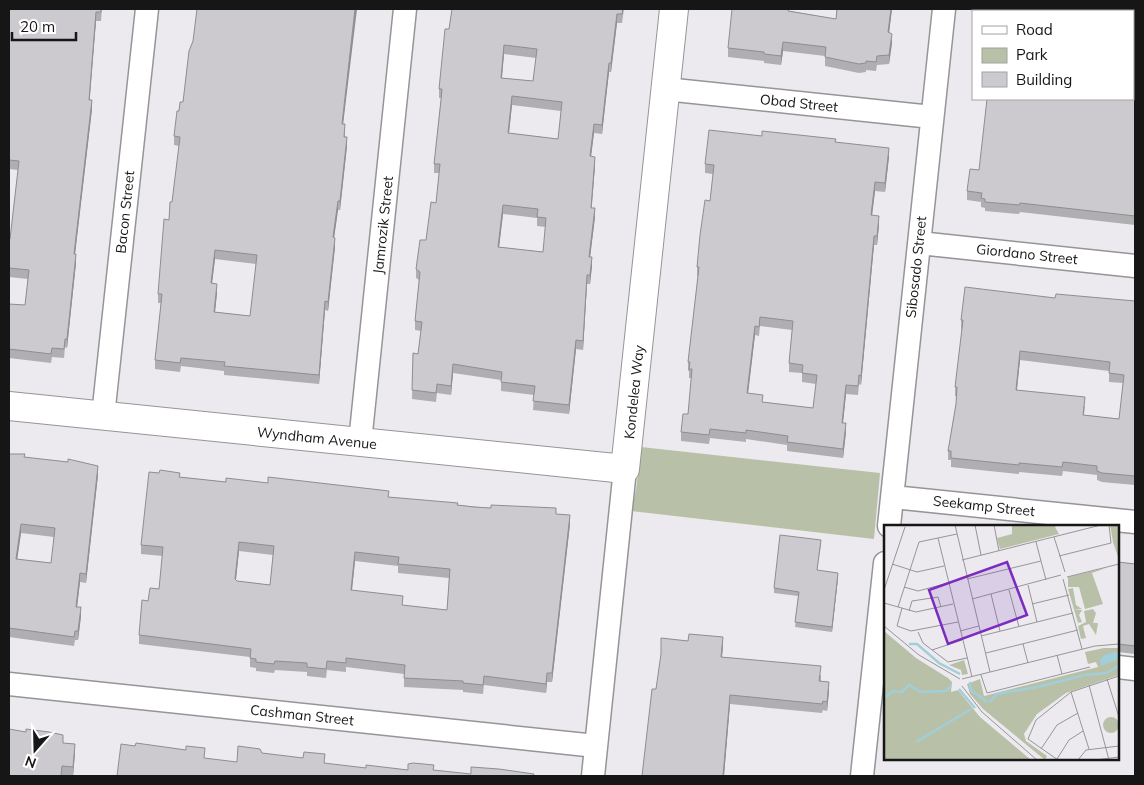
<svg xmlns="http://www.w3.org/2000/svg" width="1144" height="785" font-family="Mulish,sans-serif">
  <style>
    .green { fill: #b8c1a8 }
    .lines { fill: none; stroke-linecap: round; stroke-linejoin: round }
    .street-casing { stroke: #959497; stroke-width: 25 }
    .secondary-casing { stroke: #959497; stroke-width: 30 }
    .street { stroke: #fff; stroke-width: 22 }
    .secondary { stroke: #fff; stroke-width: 28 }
    .wall { fill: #afaeb1; fill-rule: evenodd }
    .shaded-wall { fill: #8f8d90 }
    .building { fill: #cccace; stroke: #8f8d90; fill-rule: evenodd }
    .labels { text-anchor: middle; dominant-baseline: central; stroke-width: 4.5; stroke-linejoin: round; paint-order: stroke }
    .street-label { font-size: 14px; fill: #161617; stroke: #fff }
    .inset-river { fill: none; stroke: #a1ced9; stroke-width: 2.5 }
    .inset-road { fill: none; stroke: #969598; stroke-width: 1 }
    .view { fill: #7b2cbf; fill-opacity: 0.15; stroke: #7b2cbf; stroke-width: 2.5 }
    .inset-edge { fill: none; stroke: #161617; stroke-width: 2.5 }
  </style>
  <rect width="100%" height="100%" fill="#eceaee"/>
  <path class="green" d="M 641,447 L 880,473 L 874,539 L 631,511 L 636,490 Z"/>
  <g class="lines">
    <g class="street-casing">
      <path id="street" d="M 665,89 L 932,117
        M 919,243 L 1135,266
        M 103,416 L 147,9
        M 360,442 L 405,9
        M 893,497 L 1135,522
        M 889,526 L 944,9
        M 1118,667 L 1135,669
        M 9,684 L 596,746
        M 593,776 L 625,469
        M 862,776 L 885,563"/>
    </g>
    <g class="secondary-casing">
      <path id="secondary" d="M 9,406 L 625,469 L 674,9"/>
    </g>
    <use href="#street" class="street"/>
    <use href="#secondary" class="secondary"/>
  </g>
  <path class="wall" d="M 9,9 L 102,9 L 101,21 L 96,21 L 89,100 L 92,109 L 75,254 L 76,263 L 67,348 L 65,347 L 64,358 L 52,357 L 51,363 L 9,358 L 9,304 L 25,305 L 28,279 L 9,277 L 9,239 L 10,239 L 18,170 L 9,169 Z
    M 452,9 L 624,9 L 622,23 L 617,23 L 611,72 L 609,72 L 602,134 L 594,133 L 591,156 L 595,166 L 591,208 L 595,217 L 590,257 L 592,266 L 590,284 L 587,284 L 583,350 L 576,349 L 569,414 L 533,410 L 534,395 L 501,391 L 501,380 L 453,373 L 451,395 L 437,393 L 436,402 L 412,399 L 413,353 L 418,354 L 421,331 L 415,330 L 415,321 L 419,280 L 416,278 L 416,269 L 426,240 L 436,203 L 439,173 L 434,173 L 434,164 L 441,98 L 439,98 L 439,89 L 449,29 ZM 504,54 L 536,58 L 533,81 L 502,78 ZM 512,105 L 561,111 L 558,139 L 509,133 ZM 503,214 L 537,218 L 537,226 L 546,227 L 543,252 L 499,247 Z
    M 837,9 L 892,9 L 889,33 L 892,43 L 889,64 L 877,65 L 876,71 L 866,70 L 866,72 L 859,73 L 825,66 L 825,56 L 783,51 L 781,65 L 764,63 L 764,61 L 728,57 L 728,48 L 790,11 L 836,19 Z
    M 352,40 L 343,124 L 347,146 L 340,210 L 338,210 L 334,237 L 335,247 L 328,311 L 325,310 L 319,384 L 224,375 L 224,371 L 181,366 L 180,372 L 155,369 L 155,360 L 161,303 L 158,303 L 158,294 L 169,220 L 172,202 L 179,146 L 174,145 L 174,136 L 179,111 L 183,102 L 193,41 ZM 215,259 L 256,264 L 250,316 L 215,312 L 217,293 L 212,283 Z
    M 1135,48 L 1135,225 L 1020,212 L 1019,214 L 985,211 L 985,208 L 981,207 L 981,202 L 967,200 L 967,191 L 979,170 Z
    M 762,136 L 836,142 L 889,157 L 885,192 L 875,191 L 872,215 L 879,225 L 877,245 L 874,245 L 861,385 L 859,384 L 858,395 L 846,394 L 843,423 L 846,432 L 843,458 L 787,451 L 787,445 L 746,439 L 746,442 L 710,438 L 709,444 L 681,441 L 681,432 L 688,414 L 692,378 L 689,378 L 689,371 L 688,371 L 688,362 L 698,276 L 697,276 L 697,267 L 710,201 L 713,174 L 705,173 L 705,164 ZM 760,326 L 792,330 L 789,363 L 789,372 L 802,373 L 802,382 L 816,384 L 813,408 L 763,402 L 748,393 L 755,335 L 759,336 Z
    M 1055,298 L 1135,301 L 1135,485 L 1102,482 L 1097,480 L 1097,475 L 1063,471 L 1062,476 L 1019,472 L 1019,474 L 951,467 L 951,460 L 948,460 L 948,451 L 956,404 L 956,396 L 955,396 L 955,387 L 962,329 L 961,329 L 961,320 ZM 1020,360 L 1109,371 L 1109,382 L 1123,383 L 1119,419 L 1084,415 L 1085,406 L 1017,390 Z
    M 9,454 L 24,457 L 98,475 L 86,583 L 80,582 L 77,607 L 81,616 L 78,640 L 75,640 L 74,646 L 9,637 ZM 21,533 L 54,537 L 51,563 L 17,559 Z
    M 159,473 L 180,477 L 226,482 L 389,497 L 457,505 L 556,514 L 570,524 L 552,682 L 547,682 L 546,693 L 484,685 L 483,694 L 463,692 L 463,690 L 404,687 L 404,674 L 346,667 L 346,672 L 327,670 L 326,678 L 307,676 L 307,672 L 275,670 L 274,673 L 256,671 L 256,668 L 250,667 L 250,657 L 139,644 L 139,635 L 148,601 L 159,589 L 163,556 L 141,554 L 141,545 ZM 239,551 L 273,555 L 270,585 L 237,581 L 236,580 ZM 355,561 L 398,566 L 398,573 L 449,578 L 447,610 L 403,606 L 352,590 Z
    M 821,545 L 817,570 L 838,578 L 832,632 L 795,627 L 798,596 L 774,593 L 774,588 Z
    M 1118,562 L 1135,564 L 1135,654 L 1118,652 Z
    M 723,646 L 722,657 L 821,675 L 821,681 L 829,691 L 827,711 L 823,710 L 822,713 L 730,704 L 724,776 L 642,776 L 656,689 Z
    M 63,743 L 75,753 L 73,776 L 62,775 L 9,776 Z"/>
  <path class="shaded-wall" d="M 355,9 L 357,9 L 342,133 L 342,124 Z
    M 891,9 L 892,9 L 888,41 L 888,32 Z
    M 96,12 L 96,21 L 89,109 L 89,100 Z
    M 617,14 L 617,23 L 611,72 L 611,63 Z
    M 892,34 L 892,43 L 889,64 L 889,55 Z
    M 783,42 L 783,51 L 781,65 L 781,56 Z
    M 504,45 L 504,54 L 501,87 L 501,78 Z
    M 609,63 L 609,72 L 602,134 L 602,125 Z
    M 512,96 L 512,105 L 508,142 L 508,133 Z
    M 92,100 L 92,109 L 74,263 L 74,254 Z
    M 594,124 L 594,133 L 590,165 L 590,156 Z
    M 347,137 L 347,146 L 340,210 L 340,201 Z
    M 889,148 L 889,157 L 885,192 L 885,183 Z
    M 595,157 L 595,166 L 591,217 L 591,208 Z
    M 875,182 L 875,191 L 871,224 L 871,215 Z
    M 338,201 L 338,210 L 333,246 L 333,237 Z
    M 503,205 L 503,214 L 498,256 L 498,247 Z
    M 595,208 L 595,217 L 589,266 L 589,257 Z
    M 879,216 L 879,225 L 877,245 L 877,236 Z
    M 874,236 L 874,245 L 861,385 L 861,376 Z
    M 335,238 L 335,247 L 328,311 L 328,302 Z
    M 215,250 L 215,259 L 211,292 L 211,283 Z
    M 76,254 L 76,263 L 67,348 L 67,339 Z
    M 592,257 L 592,266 L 590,284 L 590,275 Z
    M 587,275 L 587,284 L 583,350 L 583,341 Z
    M 217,284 L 217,293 L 214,321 L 214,312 Z
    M 325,301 L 325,310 L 319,384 L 319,375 Z
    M 755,326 L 755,335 L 747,402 L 747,393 Z
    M 576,340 L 576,349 L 569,414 L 569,405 Z
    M 1020,351 L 1020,360 L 1016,398 L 1016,390 Z
    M 453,364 L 453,373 L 451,395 L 451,386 Z
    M 846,385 L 846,394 L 842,432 L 842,423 Z
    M 846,423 L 846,432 L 843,458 L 843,449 Z
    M 98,466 L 98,475 L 86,583 L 86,574 Z
    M 570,515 L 570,524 L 552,682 L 552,673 Z
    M 21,524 L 21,533 L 16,568 L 16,559 Z
    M 239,542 L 239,551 L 235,588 L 235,579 Z
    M 355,552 L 355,561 L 351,599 L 351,590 Z
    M 80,573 L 80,582 L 76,616 L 76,607 Z
    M 838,573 L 838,578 L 832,632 L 832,627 Z
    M 81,607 L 81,616 L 78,640 L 78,631 Z
    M 723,637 L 723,646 L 721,666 L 721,657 Z
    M 547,673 L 547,682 L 546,693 L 546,684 Z
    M 829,682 L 829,691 L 827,711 L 827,702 Z
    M 730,695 L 730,704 L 724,776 L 723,776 Z
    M 75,744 L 75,753 L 73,776 L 73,767 Z"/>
  <path class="building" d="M 9,9 L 101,9 L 101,12 L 96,12 L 89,100 L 92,100 L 74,254 L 76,254 L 67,339 L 65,339 L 64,349 L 52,348 L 51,354 L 9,349 L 9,304 L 25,305 L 29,270 L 9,268 L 9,239 L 10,239 L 19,161 L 9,160 Z
    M 197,9 L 355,9 L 342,124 L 345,124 L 344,137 L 347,137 L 340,201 L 338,201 L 333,237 L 335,238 L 328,302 L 325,301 L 319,375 L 224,366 L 225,362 L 181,358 L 180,363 L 155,360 L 162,294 L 158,294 L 164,219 L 169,220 L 170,202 L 172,202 L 180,137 L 174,136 L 177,111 L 179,111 L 180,102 L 183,102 L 189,51 L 193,41 ZM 215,250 L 257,255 L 250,316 L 214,312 L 217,284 L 211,283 Z
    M 452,9 L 623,9 L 622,14 L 617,14 L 611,63 L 609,63 L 602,125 L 594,124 L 590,156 L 595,157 L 591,208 L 595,208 L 589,257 L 592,257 L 590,275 L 587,275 L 583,341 L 576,340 L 569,405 L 533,401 L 535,386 L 501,382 L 502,372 L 453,364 L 451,386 L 437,384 L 436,393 L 412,390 L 413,353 L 418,354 L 422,322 L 415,321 L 420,272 L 416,269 L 420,240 L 426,240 L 431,202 L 436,203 L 440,164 L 434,164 L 441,100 L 442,89 L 439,89 L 445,29 L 449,29 ZM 504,45 L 537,49 L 533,81 L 501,78 ZM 512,96 L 562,102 L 558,139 L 508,133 ZM 503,205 L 538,209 L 537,217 L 546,218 L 543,252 L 498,247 Z
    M 732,9 L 789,9 L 788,11 L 836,19 L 837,9 L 891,9 L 888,32 L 892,34 L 889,55 L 877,56 L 876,62 L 866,61 L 866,63 L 859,64 L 825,57 L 826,47 L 783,42 L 781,56 L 764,54 L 764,52 L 728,48 Z
    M 1133,48 L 1135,48 L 1135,216 L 1020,203 L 1019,205 L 985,202 L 985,199 L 981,198 L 982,193 L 967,191 L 970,169 L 979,170 L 987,99 L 1133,99 Z
    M 709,130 L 762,136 L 762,131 L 836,139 L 835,142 L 889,148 L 885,183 L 875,182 L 871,215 L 879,216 L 877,236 L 874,236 L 861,376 L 859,375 L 858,386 L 846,385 L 842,423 L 846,423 L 843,449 L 787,442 L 788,436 L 746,430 L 746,433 L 710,429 L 709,435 L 681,432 L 683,414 L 688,414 L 692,369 L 689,369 L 690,362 L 688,362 L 699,267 L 697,267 L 700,235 L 705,200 L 710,201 L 714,165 L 705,164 ZM 760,317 L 793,321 L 789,363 L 803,365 L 802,373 L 817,375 L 813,408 L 762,402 L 763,395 L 747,393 L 755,326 L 759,327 Z
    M 965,287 L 1055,298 L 1056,294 L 1135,301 L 1135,476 L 1102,473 L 1097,471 L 1097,466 L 1063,462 L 1062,467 L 1019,463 L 1019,465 L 951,458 L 951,451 L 948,451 L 956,404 L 957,387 L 955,387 L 963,320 L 961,320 ZM 1020,351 L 1110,362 L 1109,373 L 1124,375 L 1119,419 L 1083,415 L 1085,397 L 1016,390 Z
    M 9,454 L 25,454 L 24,457 L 68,462 L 68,459 L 98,466 L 86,574 L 80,573 L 76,607 L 81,607 L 78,631 L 75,631 L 74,637 L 9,628 ZM 21,524 L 55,528 L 51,563 L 16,559 Z
    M 160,470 L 180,473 L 179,477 L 226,482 L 226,478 L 268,483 L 268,477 L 389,491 L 388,497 L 458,503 L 457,505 L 474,507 L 491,508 L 491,505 L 556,508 L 556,514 L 570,515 L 552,673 L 547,673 L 546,684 L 484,676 L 483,685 L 463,683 L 463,681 L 404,678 L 405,665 L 346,658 L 346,663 L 327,661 L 326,669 L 307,667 L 307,663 L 275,661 L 274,664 L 256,662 L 256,659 L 250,658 L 251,649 L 139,635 L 142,600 L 148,601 L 150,588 L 159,589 L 163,547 L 141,545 L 149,472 L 159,473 ZM 239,542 L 274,546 L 270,585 L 237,581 L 235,579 ZM 355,552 L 399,557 L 398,564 L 450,569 L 447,610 L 402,605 L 403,596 L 351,590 Z
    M 780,535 L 821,540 L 817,570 L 838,573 L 832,627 L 795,622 L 799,592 L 774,588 Z
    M 1118,562 L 1135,564 L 1135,646 L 1118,644 Z
    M 689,634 L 723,637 L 721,657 L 821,666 L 819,681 L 829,682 L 827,702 L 823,701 L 822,704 L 730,695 L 723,776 L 642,776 L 652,689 L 656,689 L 661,654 L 661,638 L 688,641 Z
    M 9,729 L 26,732 L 26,729 L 49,732 L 63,735 L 63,743 L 75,744 L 73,767 L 62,766 L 61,776 L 9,776 Z
    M 136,743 L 186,750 L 186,746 L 205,748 L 204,758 L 237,762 L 238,746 L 260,749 L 262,753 L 303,758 L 304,752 L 325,754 L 324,763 L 366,768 L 366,765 L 408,770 L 408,764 L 413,763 L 434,765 L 433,770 L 471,774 L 471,767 L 499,769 L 534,774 L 533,776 L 117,776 L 121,744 L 135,746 Z"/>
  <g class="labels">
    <g class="street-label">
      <text transform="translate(799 103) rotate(6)">Obad Street</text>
      <text transform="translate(125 212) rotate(-84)">Bacon Street</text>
      <text transform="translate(383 225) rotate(-84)">Jamrozik Street</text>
      <text transform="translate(1027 254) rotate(6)">Giordano Street</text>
      <text transform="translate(916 267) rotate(-84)">Sibosado Street</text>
      <text transform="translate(634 392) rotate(-84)">Kondelea Way</text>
      <text transform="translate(317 438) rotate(6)">Wyndham Avenue</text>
      <text transform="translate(984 506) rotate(6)">Seekamp Street</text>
      <text transform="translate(302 715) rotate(6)">Cashman Street</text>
    </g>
  </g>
  <g transform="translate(884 525)">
    <rect width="235" height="235" fill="#eceaee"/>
    <path d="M 128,0 L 173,0 L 171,2 L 175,9 L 116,24 L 113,13 L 128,9 ZM 226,0 L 235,0 L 235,35 L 229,17 ZM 222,43 L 208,48 L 219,79 L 201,84 L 195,62 L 184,62 L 184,52 ZM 189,63 L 192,80 L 198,84 L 190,84 L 198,85 L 195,90 L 198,97 L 194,98 L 184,64 ZM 209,84 L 212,88 L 209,98 L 214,98 L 212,110 L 205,99 L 199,101 L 202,113 L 197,114 L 194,101 L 202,97 L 200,86 ZM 0,106 L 32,133 L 64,153 L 68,157 L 67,167 L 74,165 L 96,192 L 147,235 L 0,235 ZM 220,123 L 235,123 L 235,150 L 182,168 L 153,189 L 140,209 L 142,216 L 163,231 L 161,235 L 99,184 L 86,169 L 83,159 L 96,154 L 100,171 L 214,142 L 212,137 L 204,139 L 201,127 ZM 80,135 L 84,149 L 78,150 L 77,145 L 65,140 ZM219 200a8 8 0 1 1 16 0a8 8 0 1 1-16 0Z" fill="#b8c1a8"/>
    <path d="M 235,126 L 235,134 L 217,141 L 216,135 L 220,130 Z" fill="#a1ced9"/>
    <path class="inset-river" d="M 25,119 L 33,119 L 55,138 L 76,149M 201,150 L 222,148 L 235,141M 86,157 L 87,165 L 103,177M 154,162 L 200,150M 75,164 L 91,183M 0,173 L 9,166 L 18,167 L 25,160 L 37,167 L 62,166 L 67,161M 105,177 L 113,169 L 153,162M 32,217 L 87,184"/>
    <path class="inset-road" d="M 71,0 L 106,147M 91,0 L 97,30M 110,0 L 115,26M 170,12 L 181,47M 54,13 L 88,152M 152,17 L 162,55M 175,31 L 227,18 L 225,0M 78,35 L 217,0M 8,39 L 33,47 L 60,41M 183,52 L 235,39M 83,54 L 157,36M 179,54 L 198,124M 144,60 L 153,97M 20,62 L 34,66 L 64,58M 0,65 L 21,2M 125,65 L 135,102M 107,69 L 116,106M 88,74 L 177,50M 0,78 L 32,87 L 69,79M 148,79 L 185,70M 14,82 L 35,17 L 73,9M 18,83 L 13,101 L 27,106 L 74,97M 25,86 L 28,76 L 54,72 L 57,82M 0,101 L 35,130 L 76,154M 76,106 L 95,101M 34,107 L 39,118 L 64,137 L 83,133M 97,111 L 189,88M 139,119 L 144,138M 48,125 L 78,115M 102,128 L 194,105M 178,149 L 206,142M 97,150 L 103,168 L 178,149 L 173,130M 78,154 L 211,121 L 235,119M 223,154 L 235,192M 205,160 L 225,235M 78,161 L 98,187 L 153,235M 187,167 L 205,224M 157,224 L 173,200 L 194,188M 173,234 L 185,215 L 199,206M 174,235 L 144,214 L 152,195 L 187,167 L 235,151M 194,235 L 202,225 L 235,221M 211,235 L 235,232"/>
    <path class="view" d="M 123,37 L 143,90 L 64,119 L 45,65 Z"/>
    <rect width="235" height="235" class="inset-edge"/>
  </g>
  <rect width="1144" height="785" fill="none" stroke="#161617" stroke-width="20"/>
  <rect x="972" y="10" width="162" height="90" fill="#ffffff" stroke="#a2a2a2"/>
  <rect x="982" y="26" width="25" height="8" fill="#ffffff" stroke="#a2a2a2"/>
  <text x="1016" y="35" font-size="15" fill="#161617">Road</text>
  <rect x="982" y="48" width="25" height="15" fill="#b8c1a8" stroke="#a2a2a2"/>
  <text x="1016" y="60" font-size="15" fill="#161617">Park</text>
  <rect x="982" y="72" width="25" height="15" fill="#cccace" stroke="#a2a2a2"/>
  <text x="1016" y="85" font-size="15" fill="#161617">Building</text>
  <g transform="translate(35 750) rotate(200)" stroke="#ffffff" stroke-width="4" paint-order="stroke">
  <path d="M0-4L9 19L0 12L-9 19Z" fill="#161617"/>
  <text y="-8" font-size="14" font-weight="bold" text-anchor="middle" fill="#161617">N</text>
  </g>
  <path d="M12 32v8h64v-8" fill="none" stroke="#161617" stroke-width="2.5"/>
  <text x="20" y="32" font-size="15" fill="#161617" stroke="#ffffff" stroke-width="4" paint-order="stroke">20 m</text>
</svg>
